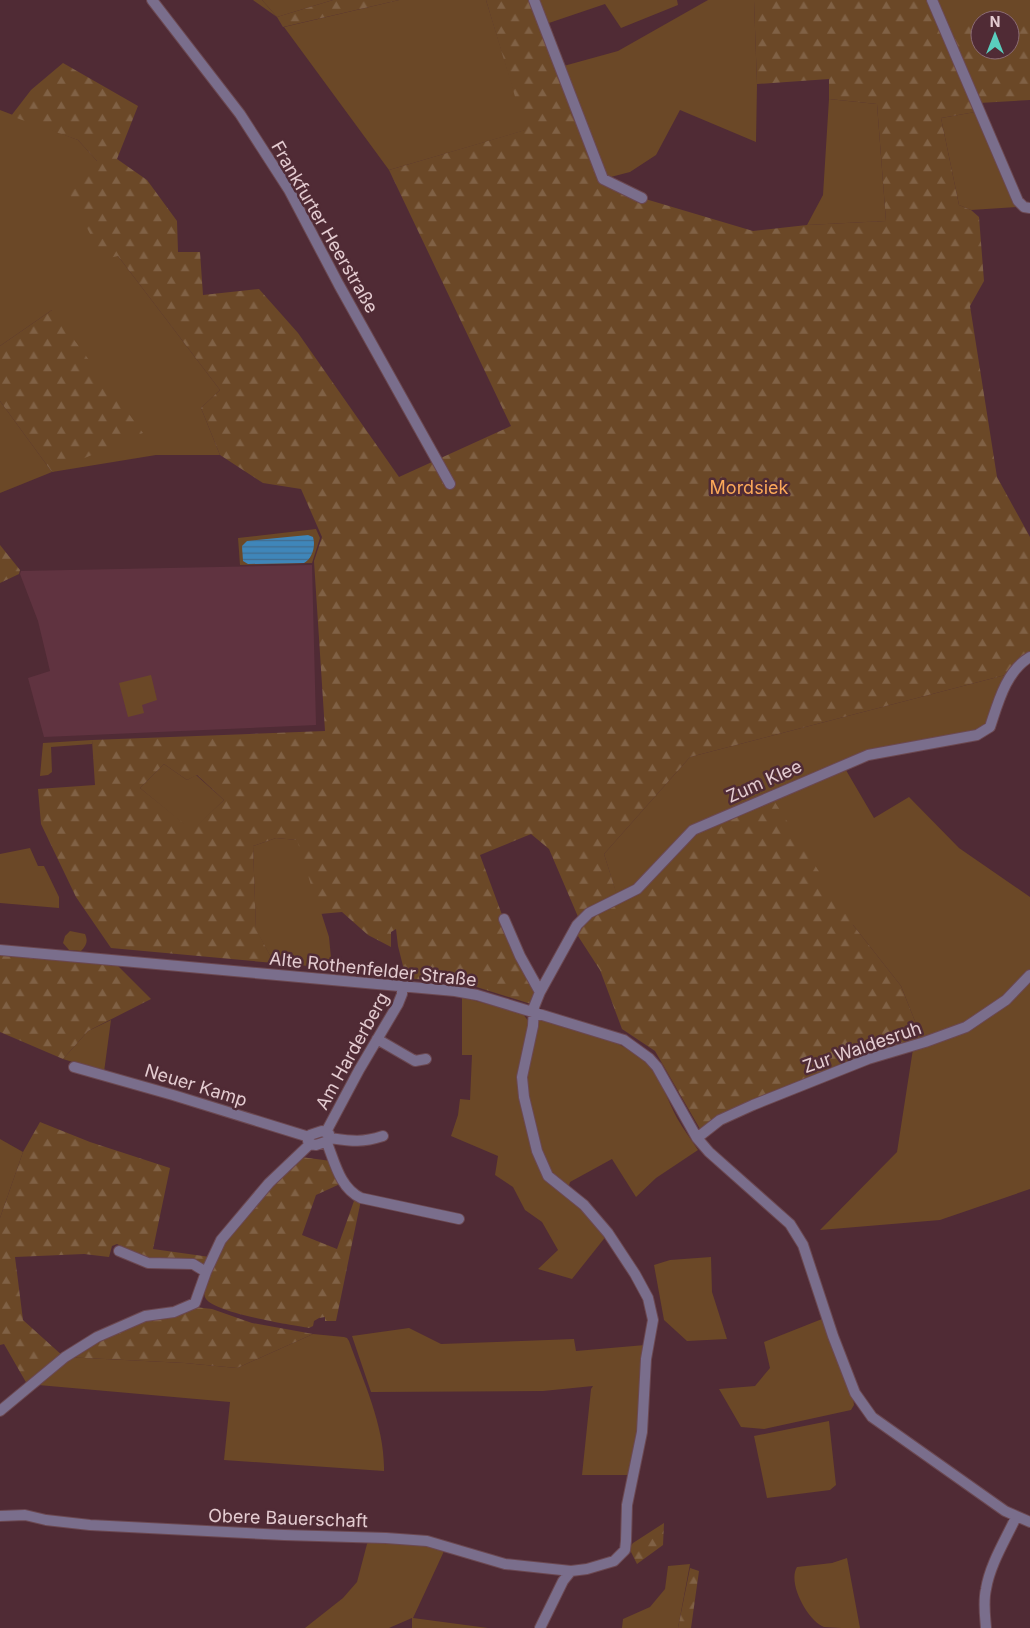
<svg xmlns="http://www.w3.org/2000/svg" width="1030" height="1628" font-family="Inter,sans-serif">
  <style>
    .built { fill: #603340 }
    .grass { fill: #6b4827 }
    .forest { fill: url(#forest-firs); fill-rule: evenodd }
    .water { fill: url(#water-rules) }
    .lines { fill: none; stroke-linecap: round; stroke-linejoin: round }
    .minor-casing { stroke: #6b4851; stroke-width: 12 }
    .minor { stroke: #7a6e8c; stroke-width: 10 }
    .labels { text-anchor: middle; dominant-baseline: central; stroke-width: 5; stroke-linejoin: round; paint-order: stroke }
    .street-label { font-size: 18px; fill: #e4ccd1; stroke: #502b35 }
    .park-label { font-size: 18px; fill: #fca959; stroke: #502b35 }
  </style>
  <defs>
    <pattern id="forest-firs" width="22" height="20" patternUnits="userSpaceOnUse" patternTransform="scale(1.25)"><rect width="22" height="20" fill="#6b4827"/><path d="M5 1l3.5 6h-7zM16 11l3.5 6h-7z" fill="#806145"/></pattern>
    <pattern id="water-rules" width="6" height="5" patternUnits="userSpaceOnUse" patternTransform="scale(1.25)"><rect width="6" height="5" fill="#3f86ba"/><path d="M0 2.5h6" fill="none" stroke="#416c8f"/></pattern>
  </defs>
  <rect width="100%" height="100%" fill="#502b35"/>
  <path class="built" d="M 312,565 L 316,725 L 44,737 L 28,678 L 50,671 L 38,621 L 20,574 L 21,571 Z"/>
  <path class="grass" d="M 262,0 L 333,0 L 277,17 Z
    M 399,0 L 486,0 L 526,130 L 389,170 L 284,27 Z
    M 534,0 L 677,0 L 678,5 L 621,28 L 605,4 L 543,25 Z
    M 708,0 L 754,0 L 757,84 L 756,142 L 680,110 L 656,155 L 630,172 L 603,179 L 560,67 L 618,51 Z
    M 936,0 L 1030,0 L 1030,24 L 1010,24 L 1010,20 L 980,20 L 980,23 L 945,23 Z
    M 829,99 L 877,104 L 886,221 L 807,225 L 823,195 Z
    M 0,110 L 78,140 L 97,161 L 118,256 L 220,390 L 201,408 L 220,455 L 156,455 L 52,472 L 0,493 L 0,401 L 52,472 L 52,310 L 0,346 Z
    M 975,112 L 1017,207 L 971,210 L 959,205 L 941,118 Z
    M 316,529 L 320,538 L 312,563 L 240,565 L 238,538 Z
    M 1013,673 L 990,727 L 843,765 L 874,818 L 909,797 L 959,848 L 1030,897 L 1030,969 L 1003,996 L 964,1023 L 922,1039 L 901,986 L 853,925 L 637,889 L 618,899 L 604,854 L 690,757 Z
    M 151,675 L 157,700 L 142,705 L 144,713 L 128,717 L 119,683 Z
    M 92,740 L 92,744 L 51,747 L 52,772 L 48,775 L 40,776 L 43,743 Z
    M 164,764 L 187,780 L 196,775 L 224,800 L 192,831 L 140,788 Z
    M 276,838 L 298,840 L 329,937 L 332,968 L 274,963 L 256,930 L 253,846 Z
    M 30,848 L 38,866 L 44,866 L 59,897 L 59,908 L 0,903 L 0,854 Z
    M 70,931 L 85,934 C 88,941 87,945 81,951 L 69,950 L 63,943 L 65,936 Z
    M 1030,982 L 1030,1189 L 940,1220 L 820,1230 L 897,1152 L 913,1049 L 987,1018 Z
    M 462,997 L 523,1014 L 529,1022 L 517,1074 L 521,1106 L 535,1145 L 522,1077 L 539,1019 C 574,1030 626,1038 650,1067 C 662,1082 668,1101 677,1118 C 683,1129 691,1139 698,1150 L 656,1178 L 636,1197 L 612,1159 L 570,1182 L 567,1192 L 607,1235 L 572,1279 L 538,1269 L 558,1250 L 542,1222 L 525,1210 L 513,1187 L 495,1175 L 498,1156 L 451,1136 L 458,1115 L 460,1099 L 470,1100 L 472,1055 L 462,1055 Z
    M 111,1020 L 104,1072 L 63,1059 L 88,1031 Z
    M 0,1139 L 23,1152 L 0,1218 Z
    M 711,1257 L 712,1292 L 727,1339 L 687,1341 L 664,1320 L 654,1265 L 670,1260 Z
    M 822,1319 L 853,1397 L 854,1405 L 851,1410 L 764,1429 L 741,1427 L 719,1389 L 755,1386 L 770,1368 L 764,1342 Z
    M 409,1328 L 441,1344 L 574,1339 L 576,1351 L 645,1345 L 640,1435 L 629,1475 L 582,1475 L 591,1389 L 593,1386 L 543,1391 L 371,1392 L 352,1336 Z
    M 313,1334 L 344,1337 L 347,1338 L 349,1341 C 364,1383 385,1427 384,1471 L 224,1460 L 230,1402 L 27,1384 L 65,1357 L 185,1363 L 237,1368 Z
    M 829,1421 L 836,1485 L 830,1490 L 767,1498 L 754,1436 Z
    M 369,1541 L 418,1543 L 445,1549 L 413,1618 L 488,1628 L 412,1628 L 412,1618 L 389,1628 L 305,1628 L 343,1598 L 357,1582 L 367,1544 Z
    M 847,1558 L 860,1628 C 851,1628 831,1628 824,1627 C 808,1621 787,1583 797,1567 L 832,1563 Z
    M 690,1564 L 678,1628 L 622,1628 L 623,1619 L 650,1607 L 665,1589 L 668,1566 Z"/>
  <path class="forest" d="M 253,0 L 262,0 L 277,17 L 333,0 L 399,0 L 283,27 L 277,17 Z
    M 486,0 L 534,0 L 603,179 L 642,198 L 753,231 L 807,225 L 886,221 L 877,104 L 829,99 L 829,79 L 757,84 L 754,0 L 927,0 L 975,112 L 941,118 L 959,205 L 971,210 L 979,217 L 984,281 L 970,306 L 997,477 L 1030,537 L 1030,657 L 1013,673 L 690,757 L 604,854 L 618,898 L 637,889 L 693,830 L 771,796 L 853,925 L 901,986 L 922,1039 L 717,1119 L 700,1129 L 655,1051 L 622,1029 L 600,970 L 576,933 L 579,919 L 549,849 L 531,834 L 480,855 L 519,961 L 536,993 L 531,1004 L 467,984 L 406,978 L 398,946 L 396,929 L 391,932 L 391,947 L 368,935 L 342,912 L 320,914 L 297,840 L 276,838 L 253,846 L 256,929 L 274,963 L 111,948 L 76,897 L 41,824 L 38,789 L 95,785 L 92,740 L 325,731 L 314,561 L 322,537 L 301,489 L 263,483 L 220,455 L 201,408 L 220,390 L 118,256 L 103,259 L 68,191 L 90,163 L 97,161 L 78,140 L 11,116 L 31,90 L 63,63 L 138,106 L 117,159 L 147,180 L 177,221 L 178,252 L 200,252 L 203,295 L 259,289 L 298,333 L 399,477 L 511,426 L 389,170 L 525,130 ZM 164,764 L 187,780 L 197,775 L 224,800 L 192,830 L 140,788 Z
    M 945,23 L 980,23 L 980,50 L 1010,50 L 1010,24 L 1030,24 L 1030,100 L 979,103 Z
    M 52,310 L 143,433 L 52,472 L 0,401 L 0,346 Z
    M 0,545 L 20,570 L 19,574 L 0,583 Z
    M 0,955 L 118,966 L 151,999 L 88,1031 L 63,1059 L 0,1032 Z
    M 40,1122 L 90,1142 L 170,1168 L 153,1249 L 210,1257 L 207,1264 L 203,1265 L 146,1259 L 117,1244 L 112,1246 L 109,1257 L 84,1254 L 15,1257 L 23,1320 L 64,1357 L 145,1316 L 195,1307 L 212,1309 L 252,1323 L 313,1334 L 237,1368 L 185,1363 L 65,1357 L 27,1384 L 4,1344 L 0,1345 L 0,1218 L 23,1152 Z
    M 301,1157 L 331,1161 L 340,1184 L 316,1195 L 302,1235 L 337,1249 L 355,1198 L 361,1200 L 336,1321 L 325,1321 L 325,1317 L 319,1318 L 314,1321 L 313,1326 L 309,1328 C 290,1325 216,1313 206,1299 C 203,1295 205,1291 205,1287 L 223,1241 L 272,1184 Z
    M 664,1523 L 663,1545 L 637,1564 L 629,1548 L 633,1543 Z
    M 690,1568 L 699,1571 L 691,1628 L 678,1628 Z"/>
  <path class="water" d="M 308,535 L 313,537 C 316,546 312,559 304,563 L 248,564 L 243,561 L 242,546 L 247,541 Z"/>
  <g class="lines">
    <g class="minor-casing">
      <path id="minor" d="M 152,0 L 240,114 L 289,190 L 339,285 L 450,484
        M 534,0 L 603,179 L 642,198
        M 932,0 L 1018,201 L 1024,207 L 1030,208
        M 504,919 L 520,956 L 540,992
        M 0,950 L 455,991 L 477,995 L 624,1040 L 649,1058 L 657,1067 L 697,1138 L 709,1152 L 790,1224 L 803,1245 L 833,1336 L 855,1393 L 872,1417 L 1005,1511 L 1030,1522
        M 377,1039 L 415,1061 L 426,1059
        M 74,1067 L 173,1095 L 309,1137
        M 322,1131 L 329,1134 L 328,1141 L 316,1145 L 310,1144 L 308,1141 L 310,1135 Z
        M 326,1132 L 359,1070 L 398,1004 L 402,994 L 402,986
        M 330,1138 C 351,1141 361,1143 383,1136
        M 697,1138 L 720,1120 L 753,1105 L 868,1059 L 925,1042 L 966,1027 L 1006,1000 L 1030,975
        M 327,1143 C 335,1163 340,1188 361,1198 L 459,1219
        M 119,1251 L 148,1263 L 193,1264 L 206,1272
        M 0,1411 L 65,1357 L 97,1337 L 145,1316 L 174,1312 L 195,1303 L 206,1272 L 221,1240 L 269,1183 L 310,1144
        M 0,1516 L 25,1515 L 46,1520 L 90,1525 L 284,1535 L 386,1538 L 427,1541 L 505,1564 L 571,1571
        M 540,1628 L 563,1581 L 571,1571 L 587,1569 L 614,1561 L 625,1550 L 626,1541 L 627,1505 L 642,1432 L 646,1359 L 653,1320 L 648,1298 L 635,1274 L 608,1233 L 584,1205 L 548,1176 L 537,1151 L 524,1097 L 522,1077 L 533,1026 L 534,1007 L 540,992 L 577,925 L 589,913 L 637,889 L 693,830 L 868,755 L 977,735 L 990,727 C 998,703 1006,671 1030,657
        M 986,1628 C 985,1615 983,1602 986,1589 C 990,1564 1006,1539 1016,1517"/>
    </g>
    <use href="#minor" class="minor"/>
  </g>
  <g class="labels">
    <g class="street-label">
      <text transform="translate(325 227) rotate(60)">Frankfurter Heerstraße</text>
      <text transform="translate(764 781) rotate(-24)">Zum Klee</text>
      <text transform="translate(373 969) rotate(6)">Alte Rothenfelder Straße</text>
      <text transform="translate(862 1047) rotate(-19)">Zur Waldesruh</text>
      <text transform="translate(352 1051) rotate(-61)">Am Harderberg</text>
      <text transform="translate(196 1085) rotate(17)">Neuer Kamp</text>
      <text transform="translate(288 1518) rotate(2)">Obere Bauerschaft</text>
    </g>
    <g class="park-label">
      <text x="749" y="487">Mordsiek</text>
    </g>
  </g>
  <g transform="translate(995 35)"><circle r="24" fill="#502b35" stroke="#8b6b73"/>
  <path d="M0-4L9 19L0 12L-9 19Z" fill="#5acebe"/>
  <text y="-8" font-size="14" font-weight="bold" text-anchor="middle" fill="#e4ccd1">N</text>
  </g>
</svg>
